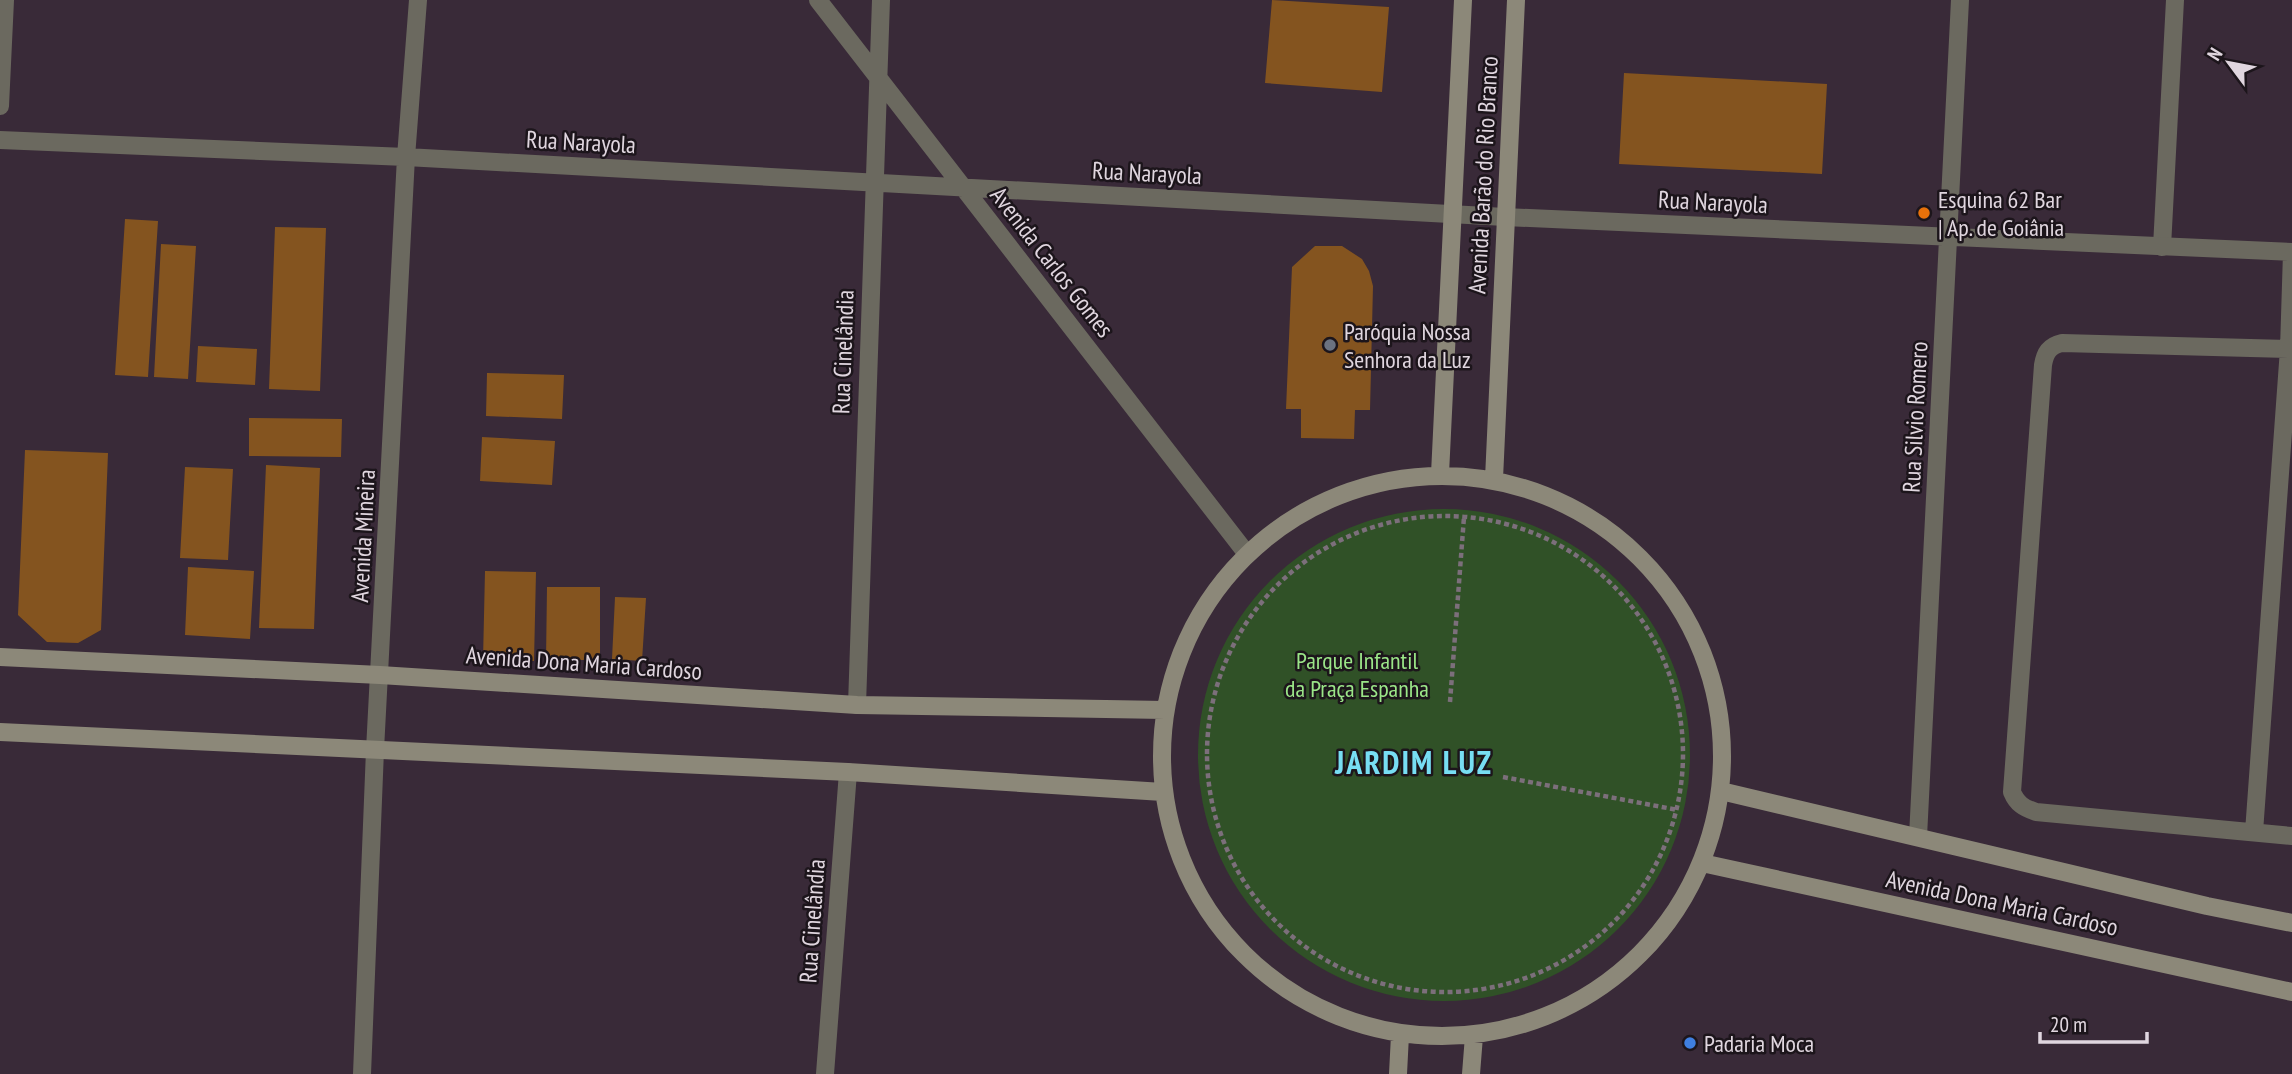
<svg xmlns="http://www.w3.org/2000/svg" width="2292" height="1074" font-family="'PT Sans Narrow',sans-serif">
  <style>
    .green { fill: #305127 }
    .building { fill: #84541f }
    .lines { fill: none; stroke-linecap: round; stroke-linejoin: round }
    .path { stroke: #7c6f7b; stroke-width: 4.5; stroke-dasharray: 5 3.5; stroke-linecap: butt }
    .lane { stroke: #6b695f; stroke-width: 18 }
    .street { stroke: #6b695f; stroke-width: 18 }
    .secondary { stroke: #8c8879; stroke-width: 18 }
    .food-dot { fill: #e8710a; stroke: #1c151b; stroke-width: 2.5 }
    .worship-dot { fill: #6b7280; stroke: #1c151b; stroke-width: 2.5 }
    .shop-dot { fill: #3f7fe0; stroke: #1c151b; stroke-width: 2.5 }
    .labels { text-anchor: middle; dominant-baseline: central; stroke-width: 5; stroke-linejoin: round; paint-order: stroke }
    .street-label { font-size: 24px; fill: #e0d6df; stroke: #1c151b }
    .poi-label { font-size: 24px; fill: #e0d6df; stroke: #1c151b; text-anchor: start }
    .park-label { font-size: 24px; fill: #9be688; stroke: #1c151b }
    .district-label { font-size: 32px; font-weight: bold; letter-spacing: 2px; fill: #77def3; stroke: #1c151b }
  </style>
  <rect width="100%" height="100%" fill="#392a38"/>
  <path class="green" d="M1198 755a246 246 0 1 1 492 0a246 246 0 1 1-492 0Z"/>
  <path class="building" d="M 1272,0 L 1389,7 L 1382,92 L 1265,83 Z
    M 1624,73 L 1827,84 L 1822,174 L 1619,164 Z
    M 125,219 L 158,221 L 148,377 L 115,375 Z
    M 275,227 L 326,228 L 320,391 L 269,389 Z
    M 161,244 L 196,246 L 188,379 L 154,377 Z
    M 1315,246 L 1342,246 L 1362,259 L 1369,271 L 1373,286 L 1370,410 L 1355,410 L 1354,439 L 1301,438 L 1301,409 L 1286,409 L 1292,267 Z
    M 198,346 L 257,349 L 255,385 L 196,382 Z
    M 487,373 L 564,375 L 562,419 L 486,416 Z
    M 249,418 L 342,419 L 341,457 L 249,456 Z
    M 482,437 L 555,441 L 552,485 L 480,481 Z
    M 25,450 L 108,453 L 101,630 L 78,643 L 47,642 L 18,615 Z
    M 266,465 L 320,468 L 314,629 L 259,628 Z
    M 185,467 L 233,469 L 228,560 L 180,558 Z
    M 188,567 L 254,571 L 250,639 L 185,635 Z
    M 485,571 L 536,572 L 534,661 L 483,660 Z
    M 547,587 L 600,587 L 600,660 L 546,660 Z
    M 615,597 L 646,598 L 642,661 L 612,659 Z"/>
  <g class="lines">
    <path class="path" d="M1207 754a238 238 0 1 1 476 0a238 238 0 1 1-476 0Z
      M 1450,702 L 1464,517
      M 1503,777 L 1678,810"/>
    <path class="lane" d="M 2162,247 L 2175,0"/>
    <path class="street" d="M 818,0 L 1247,554
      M 0,106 L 5,0
      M 0,140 L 406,157 L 1505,217 L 2292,252
      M 2292,349 L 2062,343 C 2049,346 2045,353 2043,365 L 2012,792 C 2017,804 2024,808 2036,812 L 2292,836
      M 857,705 L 881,0
      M 2254,832 L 2289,349 L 2292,252
      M 1918,837 L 1960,0
      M 362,1074 L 375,750 L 406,157 L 418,0
      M 825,1074 L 848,772"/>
    <path class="secondary" d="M 1440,474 L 1463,0
      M1162 756a280 280 0 1 1 560 0a280 280 0 1 1-560 0Z
      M 1494,479 L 1516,0
      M 0,657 L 380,675 L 857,705 L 1165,710
      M 0,732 L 848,772 L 1163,792
      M 1721,791 L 2207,906 L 2292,923
      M 1702,863 L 2292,992
      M 1398,1074 L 1400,1035
      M 1471,1074 L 1474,1036"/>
  </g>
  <circle class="food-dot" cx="1924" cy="213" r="7"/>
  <circle class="worship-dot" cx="1330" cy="345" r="7"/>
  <circle class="shop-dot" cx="1690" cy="1043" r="7"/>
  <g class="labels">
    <g class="street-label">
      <text transform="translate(581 142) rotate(3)">Rua Narayola</text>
      <text transform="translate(1147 173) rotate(3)">Rua Narayola</text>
      <text transform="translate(1483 175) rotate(-87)">Avenida Barão do Rio Branco</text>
      <text transform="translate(1713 202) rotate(3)">Rua Narayola</text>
      <text transform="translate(1052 262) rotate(52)">Avenida Carlos Gomes</text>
      <text transform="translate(843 352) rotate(-88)">Rua Cinelândia</text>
      <text transform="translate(1915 417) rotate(-87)">Rua Silvio Romero</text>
      <text transform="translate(363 536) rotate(-87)">Avenida Mineira</text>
      <text transform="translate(584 663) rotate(4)">Avenida Dona Maria Cardoso</text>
      <text transform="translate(2002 903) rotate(12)">Avenida Dona Maria Cardoso</text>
      <text transform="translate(812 921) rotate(-86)">Rua Cinelândia</text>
    </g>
    <g class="poi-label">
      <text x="1938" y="199">Esquina 62 Bar<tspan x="1938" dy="28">| Ap. de Goiânia</tspan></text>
      <text x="1344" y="331">Paróquia Nossa<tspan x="1344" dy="28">Senhora da Luz</tspan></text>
      <text x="1704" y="1043">Padaria Moca</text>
    </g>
    <g class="park-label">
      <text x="1357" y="660">Parque Infantil<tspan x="1357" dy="28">da Praça Espanha</tspan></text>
    </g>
    <g class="district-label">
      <text x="1414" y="762">JARDIM LUZ</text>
    </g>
  </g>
  <g transform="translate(2229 63) rotate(302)" stroke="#1c151b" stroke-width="5" paint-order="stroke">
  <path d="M0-5L12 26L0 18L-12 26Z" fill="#e0d6df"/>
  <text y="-10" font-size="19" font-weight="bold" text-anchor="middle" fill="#e0d6df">N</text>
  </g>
  <path d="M2040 1032v10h107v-10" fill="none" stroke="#e0d6df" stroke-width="3.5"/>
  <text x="2050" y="1032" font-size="21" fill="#e0d6df" stroke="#1c151b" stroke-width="5" paint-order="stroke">20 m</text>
</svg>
